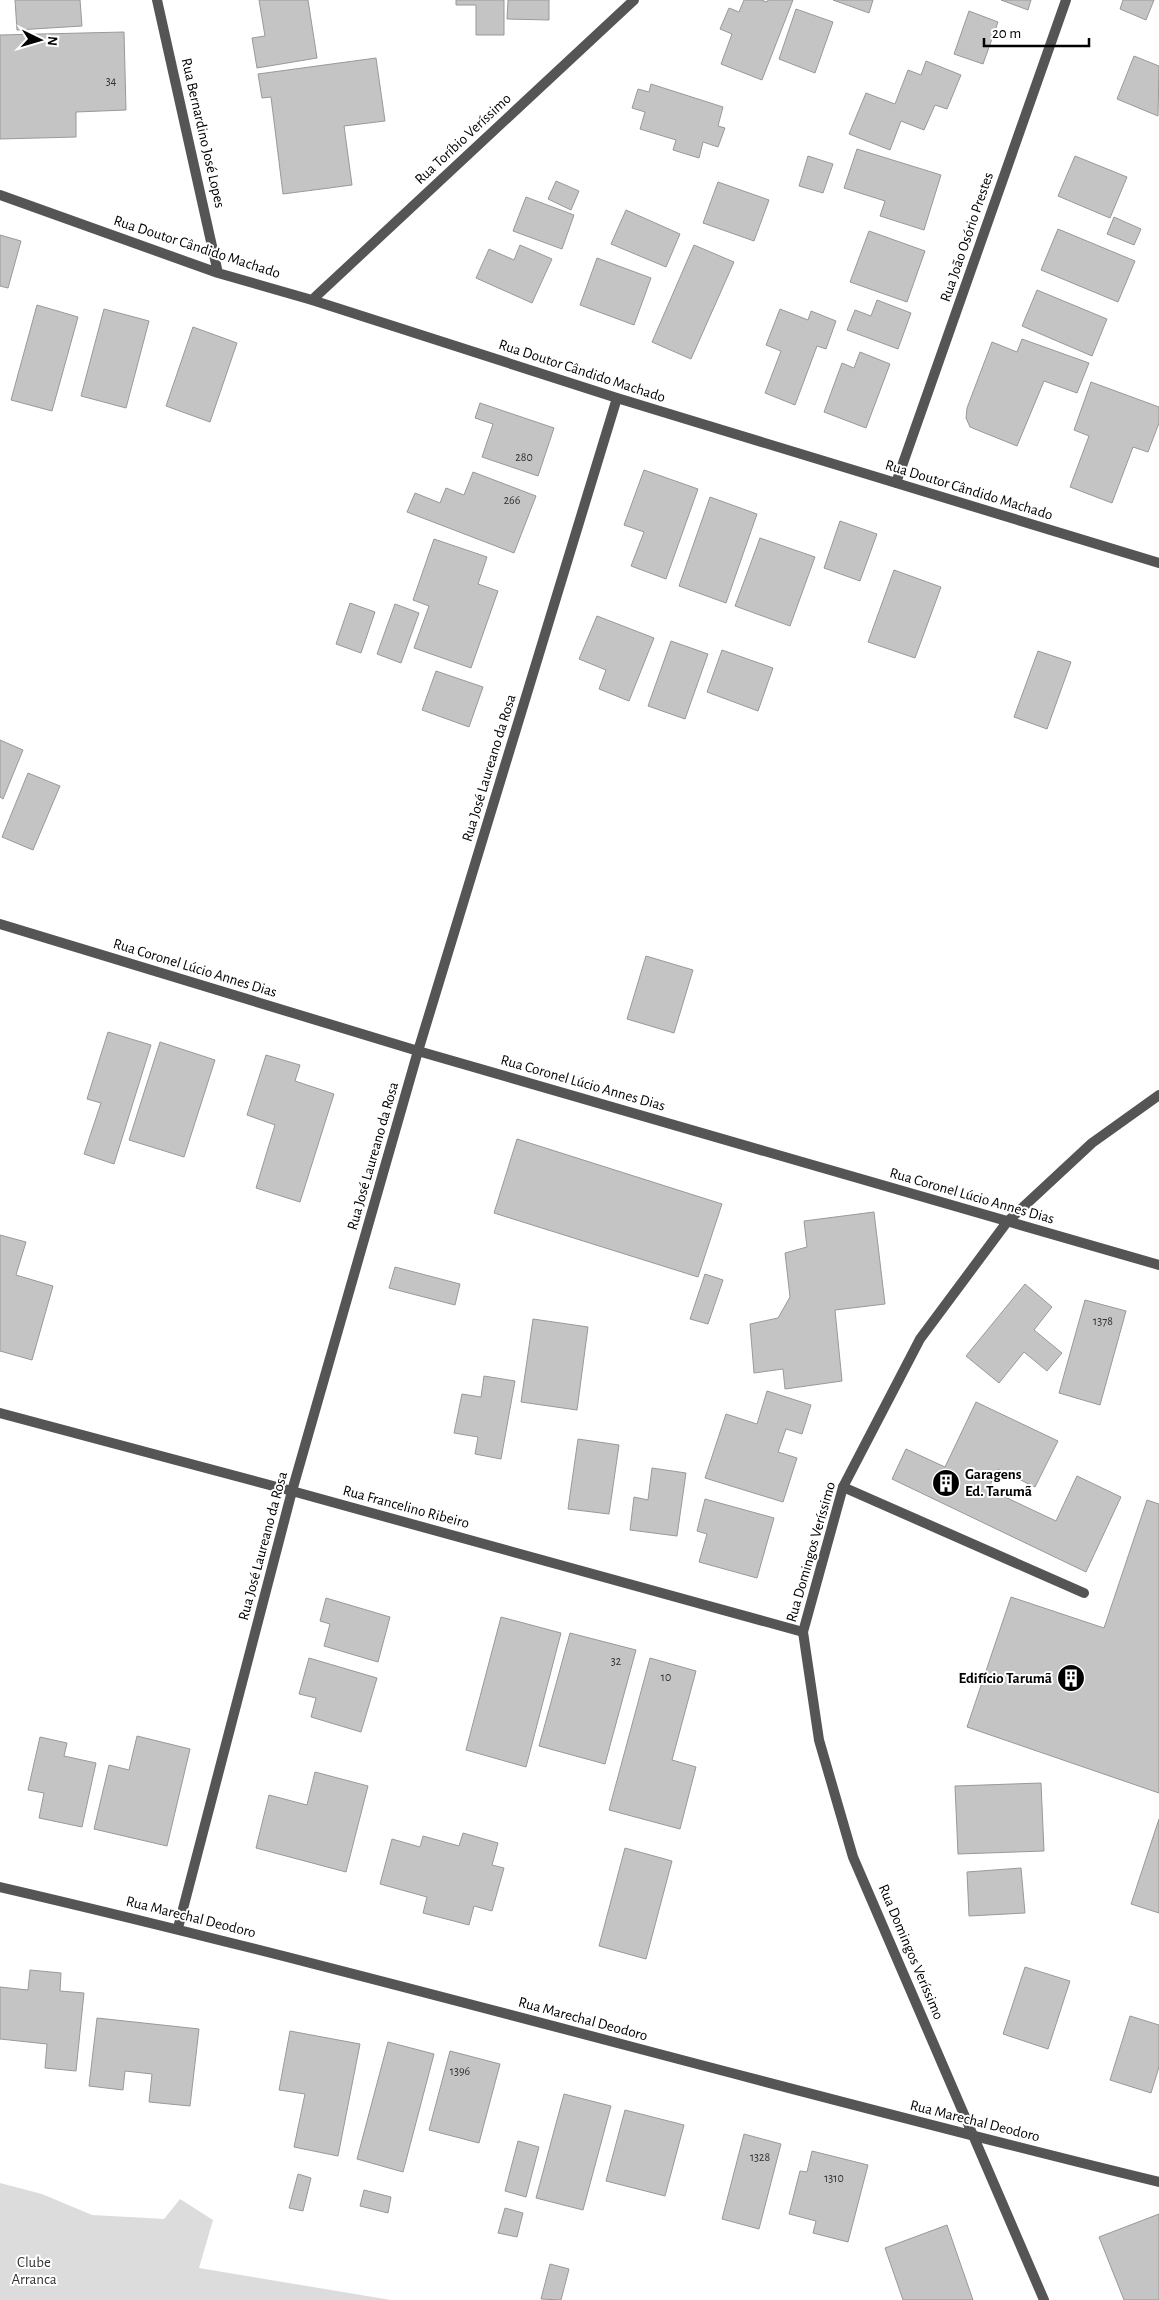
<svg xmlns="http://www.w3.org/2000/svg" width="1159" height="2300" font-family="'Alegreya Sans',sans-serif">
  <style>
    .green { fill: #dcdcdc }
    .building { fill: #c4c4c4; stroke: #999 }
    .lines { fill: none; stroke-linecap: round; stroke-linejoin: round }
    .minor { stroke: #555; stroke-width: 10 }
    .tertiary { stroke: #555; stroke-width: 10 }
    .labels { text-anchor: middle; dominant-baseline: central; stroke-width: 4; stroke-linejoin: round; paint-order: stroke }
    .number-label { font-size: 12px; fill: #313131 }
    .street-label { font-size: 15px; fill: #000; stroke: #fff }
    .poi-label { font-size: 15px; font-weight: bold; fill: #000; stroke: #fff; text-anchor: start }
    .park-label { font-size: 15px; fill: #333; stroke: #fff }
  </style>
  <rect width="100%" height="100%" fill="#fff"/>
  <path class="green" d="M 0,2183 L 42,2194 L 92,2215 L 164,2219 L 180,2199 L 213,2220 L 199,2268 L 391,2300 L 0,2300 Z"/>
  <path class="building" d="M 15,0 L 80,0 L 82,26 L 17,30 Z
    M 259,0 L 308,0 L 317,58 L 257,68 L 252,38 L 265,36 Z
    M 456,0 L 504,0 L 504,35 L 476,35 L 476,5 L 456,5 Z
    M 508,0 L 549,0 L 549,20 L 507,19 Z
    M 744,0 L 761,0 L 767,2 L 768,0 L 793,0 L 762,80 L 721,64 L 732,34 L 720,29 L 729,8 L 739,12 Z
    M 833,0 L 873,0 L 869,13 Z
    M 1001,0 L 1031,0 L 1028,10 Z
    M 1123,0 L 1154,0 L 1146,20 L 1120,9 Z
    M 796,9 L 833,22 L 815,73 L 779,59 Z
    M 969,11 L 998,22 L 983,64 L 954,54 Z
    M 124,32 L 126,110 L 76,112 L 76,137 L 0,139 L 0,35 Z
    M 1134,56 L 1159,66 L 1158,116 L 1117,99 Z
    M 376,58 L 385,121 L 344,126 L 352,185 L 283,194 L 271,97 L 262,98 L 258,74 Z
    M 926,61 L 961,75 L 947,109 L 935,105 L 924,130 L 901,121 L 890,150 L 849,134 L 866,93 L 895,104 L 908,70 L 921,75 Z
    M 651,84 L 723,107 L 718,126 L 725,128 L 718,147 L 703,142 L 699,158 L 673,150 L 676,140 L 640,129 L 645,112 L 632,108 L 638,89 L 649,92 Z
    M 857,149 L 941,175 L 924,230 L 880,216 L 885,201 L 844,188 Z
    M 808,156 L 833,164 L 823,193 L 799,186 Z
    M 1075,156 L 1127,177 L 1110,218 L 1058,196 Z
    M 556,181 L 579,191 L 571,210 L 548,199 Z
    M 718,182 L 769,200 L 754,241 L 703,223 Z
    M 526,197 L 574,215 L 562,249 L 513,231 Z
    M 626,210 L 680,234 L 666,267 L 611,244 Z
    M 1114,217 L 1141,229 L 1134,245 L 1107,234 Z
    M 1058,229 L 1135,261 L 1118,302 L 1041,270 Z
    M 869,231 L 925,251 L 907,302 L 850,282 Z
    M 0,235 L 21,241 L 8,288 L 0,286 Z
    M 520,245 L 552,259 L 532,303 L 476,278 L 489,249 L 514,260 Z
    M 694,245 L 734,262 L 691,359 L 652,342 Z
    M 597,258 L 651,278 L 634,325 L 580,305 Z
    M 1037,290 L 1107,319 L 1092,356 L 1022,326 Z
    M 877,300 L 911,313 L 898,349 L 847,330 L 855,310 L 871,316 Z
    M 37,305 L 78,317 L 52,411 L 11,400 Z
    M 104,309 L 149,321 L 126,408 L 81,396 Z
    M 780,309 L 808,320 L 811,311 L 836,321 L 826,349 L 817,346 L 795,405 L 765,393 L 781,351 L 766,345 Z
    M 193,327 L 237,343 L 210,422 L 166,406 Z
    M 1022,339 L 1089,363 L 1077,393 L 1044,381 L 1017,446 L 970,427 L 966,418 L 967,408 L 992,342 L 1017,352 Z
    M 860,352 L 890,364 L 866,428 L 824,412 L 842,363 L 854,368 Z
    M 1091,382 L 1159,407 L 1159,423 L 1148,452 L 1133,447 L 1112,503 L 1070,487 L 1089,436 L 1074,430 Z
    M 480,403 L 554,428 L 538,476 L 482,457 L 493,424 L 475,418 Z
    M 644,470 L 698,489 L 666,579 L 631,566 L 644,532 L 624,525 Z
    M 473,472 L 536,496 L 514,553 L 407,512 L 415,493 L 440,503 L 446,488 L 464,495 Z
    M 710,497 L 757,514 L 726,603 L 679,586 Z
    M 840,521 L 877,534 L 860,581 L 824,568 Z
    M 760,538 L 815,557 L 790,626 L 735,606 Z
    M 434,539 L 487,557 L 478,584 L 498,591 L 471,668 L 414,648 L 429,606 L 413,600 Z
    M 894,570 L 941,587 L 915,658 L 868,642 Z
    M 350,603 L 375,612 L 361,653 L 336,644 Z
    M 395,604 L 419,613 L 401,663 L 377,654 Z
    M 597,616 L 654,638 L 629,701 L 599,689 L 606,670 L 579,659 Z
    M 671,641 L 708,654 L 685,719 L 648,706 Z
    M 722,650 L 773,668 L 758,711 L 707,692 Z
    M 1038,651 L 1071,662 L 1047,729 L 1014,717 Z
    M 436,671 L 483,687 L 469,727 L 422,710 Z
    M 0,740 L 23,750 L 3,799 L 0,797 Z
    M 28,773 L 60,786 L 33,850 L 2,837 Z
    M 646,956 L 693,970 L 674,1033 L 627,1019 Z
    M 108,1032 L 151,1045 L 114,1164 L 84,1154 L 101,1103 L 87,1099 Z
    M 160,1042 L 215,1060 L 184,1157 L 129,1140 Z
    M 266,1055 L 300,1065 L 295,1081 L 334,1094 L 300,1202 L 256,1188 L 275,1125 L 247,1115 Z
    M 517,1139 L 722,1204 L 698,1277 L 494,1213 Z
    M 874,1212 L 885,1304 L 835,1310 L 842,1381 L 785,1389 L 783,1369 L 754,1373 L 750,1324 L 778,1318 L 790,1297 L 785,1253 L 807,1247 L 804,1221 Z
    M 0,1235 L 26,1242 L 16,1275 L 53,1286 L 32,1360 L 0,1351 Z
    M 395,1267 L 460,1284 L 455,1305 L 389,1288 Z
    M 705,1274 L 723,1280 L 708,1324 L 690,1319 Z
    M 1025,1284 L 1052,1307 L 1034,1330 L 1062,1353 L 1047,1371 L 1024,1352 L 999,1383 L 966,1356 Z
    M 1085,1300 L 1126,1311 L 1100,1405 L 1059,1393 Z
    M 533,1319 L 588,1327 L 577,1410 L 521,1402 Z
    M 484,1376 L 515,1381 L 501,1459 L 475,1454 L 478,1437 L 454,1433 L 462,1394 L 481,1397 Z
    M 767,1391 L 811,1405 L 802,1434 L 786,1429 L 778,1452 L 797,1458 L 783,1502 L 705,1478 L 726,1414 L 757,1424 Z
    M 976,1402 L 1058,1441 L 1035,1487 L 998,1469 L 988,1489 L 1056,1521 L 1077,1476 L 1121,1497 L 1086,1572 L 892,1479 L 906,1449 L 945,1467 Z
    M 578,1439 L 619,1445 L 609,1514 L 568,1509 Z
    M 652,1468 L 686,1473 L 677,1536 L 630,1530 L 634,1497 L 648,1500 Z
    M 705,1499 L 774,1518 L 757,1578 L 699,1562 L 707,1534 L 697,1531 Z
    M 1147,1500 L 1159,1504 L 1159,1793 L 967,1727 L 1011,1597 L 1104,1628 Z
    M 326,1598 L 390,1617 L 378,1662 L 324,1646 L 330,1624 L 320,1621 Z
    M 501,1617 L 561,1633 L 526,1767 L 466,1750 Z
    M 570,1633 L 636,1650 L 605,1764 L 539,1746 Z
    M 309,1658 L 377,1678 L 361,1732 L 311,1717 L 316,1698 L 299,1694 Z
    M 650,1658 L 696,1671 L 672,1760 L 696,1767 L 680,1829 L 609,1810 Z
    M 137,1736 L 190,1749 L 167,1846 L 94,1829 L 109,1765 L 129,1770 Z
    M 40,1737 L 67,1743 L 64,1756 L 96,1763 L 82,1827 L 39,1818 L 44,1793 L 28,1790 Z
    M 315,1772 L 368,1786 L 346,1872 L 256,1848 L 269,1795 L 307,1805 Z
    M 1041,1783 L 1044,1851 L 958,1854 L 955,1786 Z
    M 1159,1819 L 1159,1913 L 1131,1904 Z
    M 463,1833 L 498,1843 L 492,1865 L 504,1868 L 492,1911 L 474,1906 L 469,1925 L 423,1913 L 427,1897 L 380,1884 L 392,1839 L 420,1847 L 423,1836 L 459,1846 Z
    M 625,1848 L 672,1861 L 646,1959 L 599,1946 Z
    M 1021,1868 L 1025,1913 L 969,1916 L 967,1872 Z
    M 1025,1967 L 1070,1981 L 1048,2049 L 1003,2034 Z
    M 30,1970 L 61,1973 L 60,1991 L 84,1993 L 76,2071 L 45,2068 L 47,2044 L 0,2039 L 0,1987 L 28,1990 Z
    M 1130,2016 L 1159,2025 L 1159,2067 L 1151,2093 L 1110,2080 Z
    M 97,2018 L 199,2029 L 190,2106 L 149,2102 L 152,2074 L 125,2071 L 123,2090 L 89,2086 Z
    M 290,2031 L 360,2044 L 338,2156 L 294,2147 L 305,2094 L 279,2090 Z
    M 388,2042 L 434,2054 L 403,2172 L 357,2159 Z
    M 450,2051 L 500,2064 L 479,2143 L 429,2130 Z
    M 564,2094 L 611,2106 L 583,2210 L 536,2198 Z
    M 625,2110 L 684,2125 L 665,2196 L 606,2181 Z
    M 744,2134 L 781,2144 L 759,2229 L 722,2219 Z
    M 518,2141 L 539,2147 L 526,2197 L 505,2191 Z
    M 812,2151 L 868,2165 L 848,2242 L 813,2233 L 816,2221 L 789,2214 L 800,2171 L 807,2172 Z
    M 298,2174 L 311,2178 L 303,2211 L 289,2208 Z
    M 364,2190 L 391,2197 L 388,2213 L 360,2206 Z
    M 505,2208 L 523,2213 L 517,2237 L 498,2233 Z
    M 1159,2214 L 1159,2300 L 1124,2300 L 1099,2237 Z
    M 947,2225 L 973,2300 L 903,2300 L 885,2248 Z
    M 550,2264 L 569,2269 L 561,2300 L 541,2299 Z"/>
  <g class="lines">
    <path class="minor" d="M 157,0 L 218,273
      M 0,195 L 218,273 L 312,300 L 617,398 L 1159,563
      M 312,300 L 634,0
      M 896,483 L 1066,0
      M 0,924 L 418,1051 L 1159,1265
      M 0,1413 L 292,1491 L 803,1632
      M 843,1487 L 1084,1593
      M 0,1887 C 388,1977 771,2088 1159,2182
      M 178,1928 L 292,1491 L 418,1051 L 617,398"/>
    <path class="tertiary" d="M 1044,2300 L 853,1857 L 819,1740 L 803,1632 L 843,1487 L 920,1339 L 1007,1222 L 1092,1143 L 1159,1095"/>
  </g>
  <defs>
    <g id="building-disc" transform="scale(1.4375)"><circle r="9.5" fill="#000" stroke="#fff"/><path d="M-4-6H4V6H1V3H-1V6H-4ZM-2.5-4.3h1.7v1.8h-1.7ZM.8-4.3h1.7v1.8H.8ZM-2.5-1h1.7V.8h-1.7ZM.8-1h1.7V.8H.8Z" fill="#fff"/></g>
  </defs>
  <g fill-rule="evenodd">
    <use href="#building-disc" x="946" y="1483"/>
    <use href="#building-disc" x="1071" y="1678"/>
  </g>
  <g class="labels">
    <g class="number-label">
      <text x="111" y="81">34</text>
      <text x="524" y="457">280</text>
      <text x="512" y="500">266</text>
      <text x="1103" y="1321">1378</text>
      <text x="616" y="1661">32</text>
      <text x="666" y="1677">10</text>
      <text x="460" y="2071">1396</text>
      <text x="760" y="2157">1328</text>
      <text x="834" y="2178">1310</text>
    </g>
    <g class="street-label">
      <text transform="translate(203 133) rotate(77)">Rua Bernardino José Lopes</text>
      <text transform="translate(463 139) rotate(-43)">Rua Toríbio Veríssimo</text>
      <text transform="translate(967 237) rotate(-71)">Rua João Osório Prestes</text>
      <text transform="translate(197 247) rotate(18)">Rua Doutor Cândido Machado</text>
      <text transform="translate(582 371) rotate(18)">Rua Doutor Cândido Machado</text>
      <text transform="translate(969 490) rotate(17)">Rua Doutor Cândido Machado</text>
      <text transform="translate(489 768) rotate(-73)">Rua José Laureano da Rosa</text>
      <text transform="translate(195 968) rotate(17)">Rua Coronel Lúcio Annes Dias</text>
      <text transform="translate(583 1083) rotate(16)">Rua Coronel Lúcio Annes Dias</text>
      <text transform="translate(373 1156) rotate(-74)">Rua José Laureano da Rosa</text>
      <text transform="translate(972 1196) rotate(16)">Rua Coronel Lúcio Annes Dias</text>
      <text transform="translate(406 1507) rotate(15)">Rua Francelino Ribeiro</text>
      <text transform="translate(263 1546) rotate(-75)">Rua José Laureano da Rosa</text>
      <text transform="translate(811 1552) rotate(-74)">Rua Domingos Veríssimo</text>
      <text transform="translate(191 1917) rotate(14)">Rua Marechal Deodoro</text>
      <text transform="translate(911 1952) rotate(67)">Rua Domingos Veríssimo</text>
      <text transform="translate(583 2019) rotate(15)">Rua Marechal Deodoro</text>
      <text transform="translate(975 2121) rotate(14)">Rua Marechal Deodoro</text>
    </g>
    <g class="poi-label">
      <text x="965" y="1474">Garagens<tspan x="965" dy="17">Ed. Tarumã</tspan></text>
      <text x="1052" y="1678" text-anchor="end">Edifício Tarumã</text>
    </g>
    <g class="park-label">
      <text x="34" y="2262">Clube<tspan x="34" dy="17">Arranca</tspan></text>
    </g>
  </g>
  <g transform="translate(40 40) rotate(95)" stroke="#ffffff" stroke-width="4" paint-order="stroke">
  <path d="M0-4L9 19L0 12L-9 19Z" fill="#000000"/>
  <text y="-8" font-size="14" font-weight="bold" text-anchor="middle" fill="#000000">N</text>
  </g>
  <path d="M984 38v8h105v-8" fill="none" stroke="#000000" stroke-width="2.5"/>
  <text x="992" y="38" font-size="15" fill="#000000" stroke="#ffffff" stroke-width="4" paint-order="stroke">20 m</text>
</svg>
